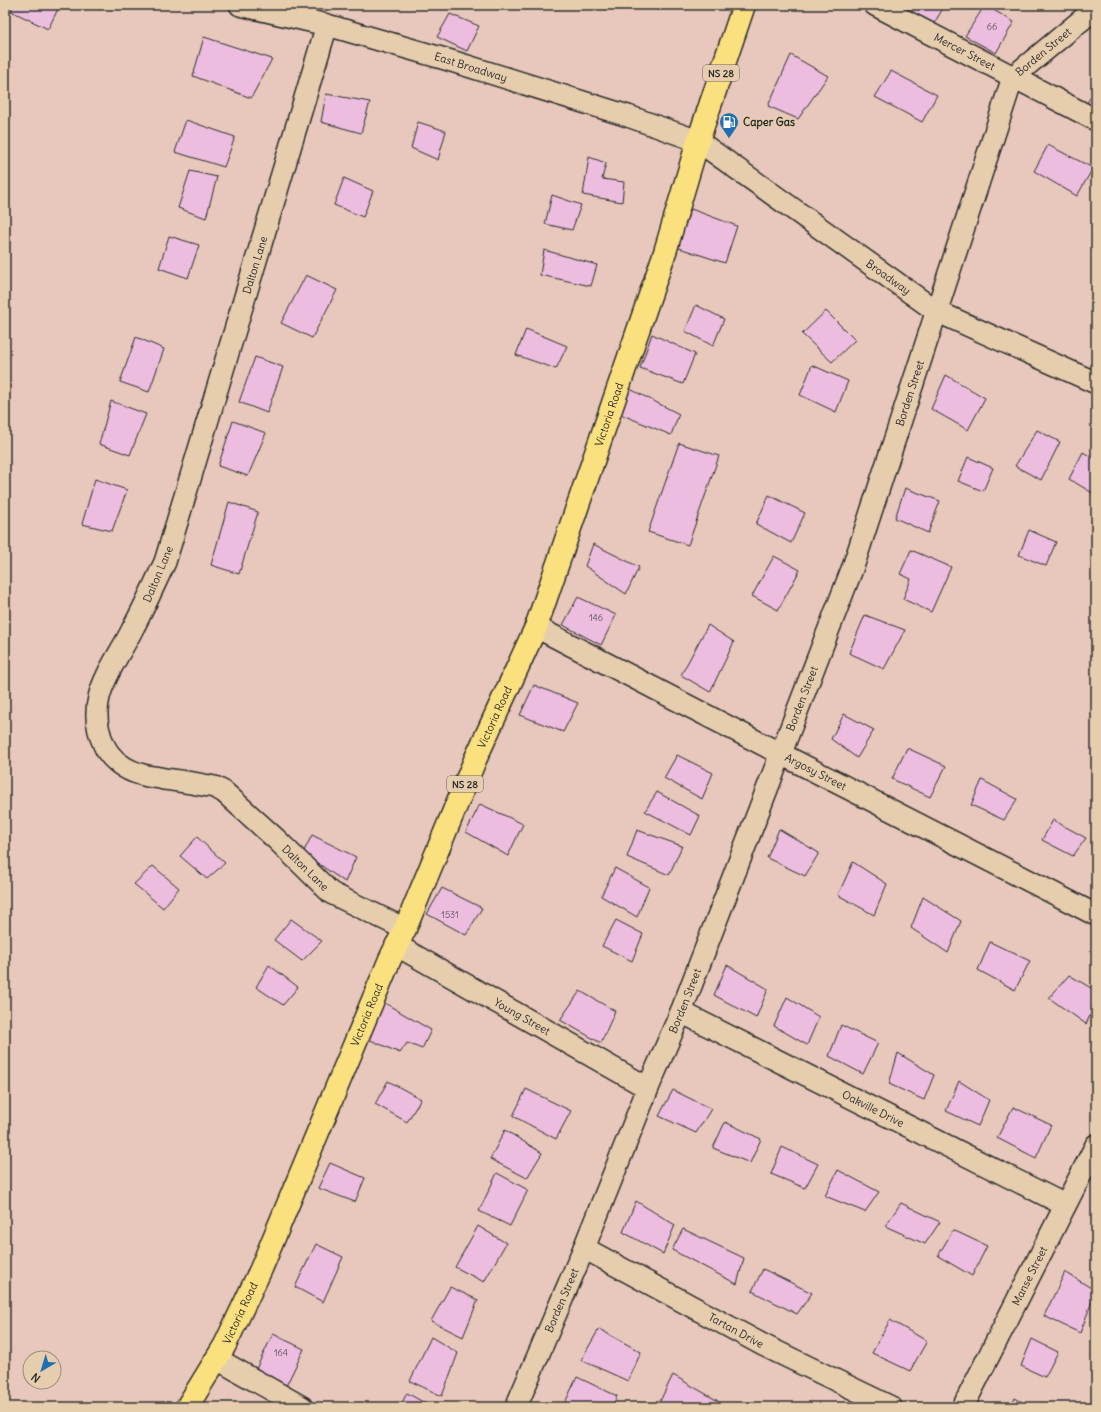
<svg xmlns="http://www.w3.org/2000/svg" width="1101" height="1412" font-family="Delius,sans-serif">
  <style>
    .building { fill: #ecbddf; stroke: #2b2b2b }
    .lines { fill: none; stroke-linecap: round; stroke-linejoin: round }
    .minor-casing { stroke: #2b2b2b; stroke-width: 24 }
    .primary-casing { stroke: #2b2b2b; stroke-width: 25 }
    .minor { stroke: #e6cdae; stroke-width: 21 }
    .primary { stroke: #fbe080; stroke-width: 22 }
    .labels { text-anchor: middle; dominant-baseline: central; stroke-width: 3; stroke-linejoin: round; paint-order: stroke }
    .number-label { font-size: 9px; fill: #5b5058 }
    .shield { fill: #e6cdae; stroke: #635c52; stroke-width: 1 }
    .shield-label { font-size: 10px; font-weight: bold; fill: #2b2b2b }
    .street-label { font-size: 11px; fill: #2b2b2b; stroke: #e6cdae }
    .poi-label { font-size: 11px; font-weight: bold; fill: #2b2b2b; stroke: #e6cdae; text-anchor: start }
  </style>
  <rect width="100%" height="100%" fill="#e8c8bd"/>
  <filter id="ink" filterUnits="userSpaceOnUse"><feTurbulence type="fractalNoise" baseFrequency=".025" numOctaves="2"/><feDisplacementMap in="SourceGraphic" scale="8" xChannelSelector="R" yChannelSelector="G"/><feConvolveMatrix kernelMatrix="1 2 1 2 8 2 1 2 1" color-interpolation-filters="sRGB"/></filter>
  <g filter="url(#ink)">
    <path class="building" d="M 13,5 L 60,5 L 48,29 L 11,11 Z
      M 903,5 L 945,5 L 933,25 L 901,7 Z
      M 985,5 L 1014,22 L 996,53 L 965,36 Z
      M 450,14 L 479,26 L 467,51 L 437,37 Z
      M 204,37 L 272,59 L 251,98 L 193,76 Z
      M 791,55 L 828,76 L 798,119 L 768,106 Z
      M 891,71 L 937,95 L 922,122 L 875,97 Z
      M 1096,88 L 1096,107 L 1087,103 Z
      M 5,89 L 11,92 L 5,102 Z
      M 326,94 L 370,102 L 361,133 L 321,122 Z
      M 186,120 L 235,137 L 224,167 L 175,152 Z
      M 418,122 L 446,131 L 438,160 L 411,148 Z
      M 1048,145 L 1093,168 L 1077,196 L 1034,171 Z
      M 589,157 L 606,163 L 602,179 L 624,182 L 622,202 L 583,195 Z
      M 190,171 L 217,177 L 206,218 L 178,208 Z
      M 344,178 L 373,191 L 363,217 L 334,205 Z
      M 552,195 L 581,205 L 572,230 L 545,224 Z
      M 691,209 L 737,226 L 725,263 L 676,247 Z
      M 169,236 L 199,245 L 188,278 L 159,268 Z
      M 544,250 L 597,265 L 591,286 L 540,275 Z
      M 306,275 L 337,290 L 312,338 L 281,323 Z
      M 696,305 L 724,319 L 713,346 L 685,331 Z
      M 826,311 L 855,340 L 832,362 L 802,334 Z
      M 526,329 L 567,346 L 556,369 L 516,355 Z
      M 652,334 L 695,354 L 683,384 L 640,368 Z
      M 136,337 L 164,349 L 149,392 L 120,382 Z
      M 255,357 L 283,367 L 267,413 L 239,402 Z
      M 812,365 L 848,381 L 836,412 L 800,395 Z
      M 946,375 L 985,398 L 968,430 L 931,409 Z
      M 630,389 L 679,414 L 671,435 L 620,414 Z
      M 111,401 L 146,414 L 130,455 L 99,444 Z
      M 233,421 L 266,433 L 248,476 L 218,466 Z
      M 1037,430 L 1060,442 L 1041,480 L 1015,466 Z
      M 679,443 L 719,456 L 688,545 L 648,532 Z
      M 1083,452 L 1096,460 L 1096,495 L 1069,479 Z
      M 968,457 L 993,468 L 983,491 L 958,481 Z
      M 95,479 L 127,490 L 112,531 L 82,524 Z
      M 905,488 L 940,501 L 928,533 L 895,518 Z
      M 769,495 L 805,513 L 791,543 L 756,524 Z
      M 229,502 L 258,512 L 239,574 L 211,565 Z
      M 1029,530 L 1056,542 L 1046,566 L 1019,555 Z
      M 593,544 L 639,567 L 626,594 L 585,566 Z
      M 911,550 L 951,567 L 931,612 L 903,599 L 911,579 L 900,574 Z
      M 774,556 L 800,570 L 778,610 L 752,596 Z
      M 578,597 L 616,615 L 601,645 L 563,625 Z
      M 865,615 L 905,630 L 884,669 L 849,653 Z
      M 708,625 L 734,642 L 710,692 L 681,675 Z
      M 534,685 L 578,703 L 563,732 L 520,715 Z
      M 844,714 L 874,730 L 857,758 L 831,739 Z
      M 907,748 L 946,766 L 930,797 L 892,779 Z
      M 677,755 L 713,773 L 702,799 L 664,778 Z
      M 982,780 L 1017,799 L 1004,820 L 971,805 Z
      M 657,792 L 700,816 L 691,835 L 645,811 Z
      M 480,804 L 523,824 L 508,856 L 466,832 Z
      M 1053,820 L 1086,838 L 1073,856 L 1042,840 Z
      M 779,829 L 819,853 L 805,876 L 767,858 Z
      M 637,830 L 682,846 L 669,875 L 627,857 Z
      M 312,835 L 356,857 L 345,882 L 303,853 Z
      M 197,837 L 225,863 L 207,879 L 180,856 Z
      M 853,862 L 887,884 L 874,915 L 838,895 Z
      M 153,866 L 179,888 L 163,908 L 134,884 Z
      M 615,868 L 649,887 L 637,917 L 601,896 Z
      M 442,888 L 482,908 L 466,935 L 427,914 Z
      M 923,897 L 961,921 L 948,953 L 911,928 Z
      M 291,919 L 322,941 L 302,961 L 274,940 Z
      M 616,920 L 643,934 L 632,961 L 602,946 Z
      M 990,942 L 1030,961 L 1015,990 L 978,970 Z
      M 269,965 L 298,987 L 283,1005 L 256,987 Z
      M 727,965 L 768,989 L 756,1018 L 714,995 Z
      M 1069,975 L 1096,991 L 1096,1003 L 1086,1024 L 1049,998 Z
      M 580,991 L 615,1011 L 601,1043 L 560,1020 Z
      M 787,997 L 819,1017 L 807,1045 L 774,1026 Z
      M 383,1002 L 431,1030 L 422,1049 L 407,1043 L 400,1053 L 366,1038 Z
      M 841,1025 L 878,1043 L 863,1074 L 829,1056 Z
      M 898,1053 L 934,1075 L 924,1100 L 889,1084 Z
      M 388,1081 L 421,1099 L 407,1122 L 375,1104 Z
      M 959,1081 L 989,1100 L 978,1126 L 946,1111 Z
      M 526,1089 L 571,1111 L 556,1139 L 513,1116 Z
      M 673,1090 L 711,1109 L 696,1133 L 659,1116 Z
      M 1013,1107 L 1051,1125 L 1036,1158 L 997,1138 Z
      M 725,1122 L 761,1139 L 750,1163 L 713,1148 Z
      M 505,1130 L 542,1153 L 527,1178 L 490,1159 Z
      M 782,1147 L 818,1164 L 805,1188 L 771,1174 Z
      M 330,1163 L 365,1178 L 355,1202 L 318,1188 Z
      M 838,1170 L 879,1192 L 865,1212 L 825,1196 Z
      M 497,1173 L 528,1190 L 510,1226 L 479,1211 Z
      M 636,1201 L 675,1225 L 663,1254 L 623,1232 Z
      M 901,1203 L 940,1222 L 925,1244 L 885,1226 Z
      M 478,1226 L 506,1243 L 484,1282 L 455,1267 Z
      M 683,1229 L 744,1258 L 737,1284 L 672,1250 Z
      M 953,1230 L 987,1246 L 972,1276 L 938,1256 Z
      M 316,1244 L 343,1257 L 323,1302 L 295,1287 Z
      M 763,1269 L 812,1293 L 797,1314 L 752,1291 Z
      M 1065,1272 L 1096,1291 L 1080,1333 L 1044,1316 Z
      M 450,1287 L 478,1300 L 463,1337 L 431,1321 Z
      M 890,1320 L 927,1341 L 910,1371 L 872,1353 Z
      M 599,1329 L 641,1352 L 628,1381 L 581,1360 Z
      M 273,1334 L 304,1349 L 285,1388 L 256,1369 Z
      M 431,1337 L 458,1353 L 442,1396 L 410,1381 Z
      M 1032,1339 L 1058,1352 L 1045,1377 L 1021,1366 Z
      M 673,1375 L 718,1401 L 714,1407 L 668,1407 L 659,1403 Z
      M 577,1377 L 617,1396 L 612,1407 L 563,1407 Z
      M 407,1393 L 432,1407 L 400,1407 Z
      M 1015,1398 L 1031,1407 L 1011,1407 Z"/>
    <g class="lines">
      <g class="minor-casing">
        <g id="minor">
          <path id="s1" d="M 240,5 L 327,25 L 445,59 L 628,116 L 698,141 L 936,311 L 1096,383"/>
          <path id="s2" d="M 875,5 L 1096,120"/>
          <path id="s3" d="M 327,25 L 165,562 C 154,585 144,608 132,630 C 113,668 83,700 104,745 C 110,759 125,770 140,774 C 148,777 156,777 164,779 C 181,781 198,784 215,787 L 224,792 L 276,839 L 331,893 L 405,929"/>
          <path id="s4" d="M 536,627 L 781,754 L 1096,915"/>
          <path id="s5" d="M 396,945 L 648,1088"/>
          <path id="s6" d="M 681,1012 L 1065,1205"/>
          <path id="s7" d="M 584,1248 L 763,1345 L 891,1407"/>
          <path d="M 217,1359 L 302,1407"/>
          <path id="s8" d="M 516,1407 L 584,1248 L 648,1088 L 681,1012 L 854,564 L 1013,77 L 1096,8"/>
          <path id="s9" d="M 963,1407 L 1096,1145"/>
        </g>
      </g>
      <g class="primary-casing">
        <g id="primary">
          <path id="s10" d="M 187,1407 L 225,1345 L 261,1269 L 390,959 L 405,929 L 475,760 L 536,627 L 665,252 L 698,141 L 744,5"/>
        </g>
      </g>
      <use href="#minor" class="minor"/>
      <use href="#primary" class="primary"/>
    </g>
  </g>
  <defs>
    <g id="fuel-pin" transform="scale(1)"><path d="M0 17L-7.5 6A9.5 9.5 0 1 1 7.5 6Z" fill="#1f6fb2" stroke="#e6cdae"/><path d="M-5.5-6h7V0h2V4h1.3V-2.5L3-4.5l.8-.8L6-3V5H2.5V1h-1V6h-7ZM-4.2-4.7v3.2H.2V-4.7Z" fill="#fff"/></g>
  </defs>
  <g fill-rule="evenodd">
    <use href="#fuel-pin" x="729" y="122"/>
  </g>
  <g class="labels">
    <g class="number-label">
      <text x="992" y="26">66</text>
      <text x="596" y="617">146</text>
      <text x="450" y="914">1531</text>
      <text x="281" y="1352">164</text>
    </g>
    <g class="shield">
      <rect x="703" y="65" width="36" height="16" rx="3"/>
      <rect x="447" y="776" width="36" height="16" rx="3"/>
    </g>
    <g class="shield-label">
      <text x="721" y="73">NS 28</text>
      <text x="465" y="784">NS 28</text>
    </g>
    <g class="street-label">
      <text stroke="none"><textPath href="#s2" startOffset="101">Mercer Street</textPath></text>
      <text stroke="none"><textPath href="#s8" startOffset="1460">Borden Street</textPath></text>
      <text stroke="none"><textPath href="#s1" startOffset="239">East Broadway</textPath></text>
      <text transform="translate(255 265) rotate(-73)">Dalton Lane</text>
      <text stroke="none"><textPath href="#s1" startOffset="712">Broadway</textPath></text>
      <text stroke="none"><textPath href="#s8" startOffset="1088">Borden Street</textPath></text>
      <text stroke="none"><textPath href="#s10" startOffset="1080">Victoria Road</textPath></text>
      <text transform="translate(158 574) rotate(-67)">Dalton Lane</text>
      <text stroke="none"><textPath href="#s8" startOffset="764">Borden Street</textPath></text>
      <text stroke="none"><textPath href="#s10" startOffset="756">Victoria Road</textPath></text>
      <text stroke="none"><textPath href="#s4" startOffset="315">Argosy Street</textPath></text>
      <text stroke="none"><textPath href="#s3" startOffset="1006">Dalton Lane</textPath></text>
      <text stroke="none"><textPath href="#s8" startOffset="440">Borden Street</textPath></text>
      <text stroke="none"><textPath href="#s10" startOffset="432">Victoria Road</textPath></text>
      <text stroke="none"><textPath href="#s5" startOffset="145">Young Street</textPath></text>
      <text stroke="none"><textPath href="#s6" startOffset="215">Oakville Drive</textPath></text>
      <text stroke="none"><textPath href="#s9" startOffset="147">Manse Street</textPath></text>
      <text stroke="none"><textPath href="#s8" startOffset="116">Borden Street</textPath></text>
      <text stroke="none"><textPath href="#s10" startOffset="108">Victoria Road</textPath></text>
      <text stroke="none"><textPath href="#s7" startOffset="173">Tartan Drive</textPath></text>
    </g>
    <g class="poi-label">
      <text x="743" y="122">Caper Gas</text>
    </g>
  </g>
  <rect width="1101" height="1412" fill="none" stroke="#e6cdae" stroke-width="20"/>
  <rect x="10" y="10" width="1081" height="1392" fill="none" stroke="#2b2b2b" stroke-width="1.5" filter="url(#ink)"/>
  <g transform="translate(42 1370) rotate(218)"><circle r="19" fill="#e6cdae" stroke="#9b8c7a"/>
  <path d="M0-3L7 15L0 10L-7 15Z" fill="#1f6fb2"/>
  <text y="-6" font-size="11" font-weight="bold" text-anchor="middle" fill="#2b2b2b">N</text>
  </g>
</svg>
